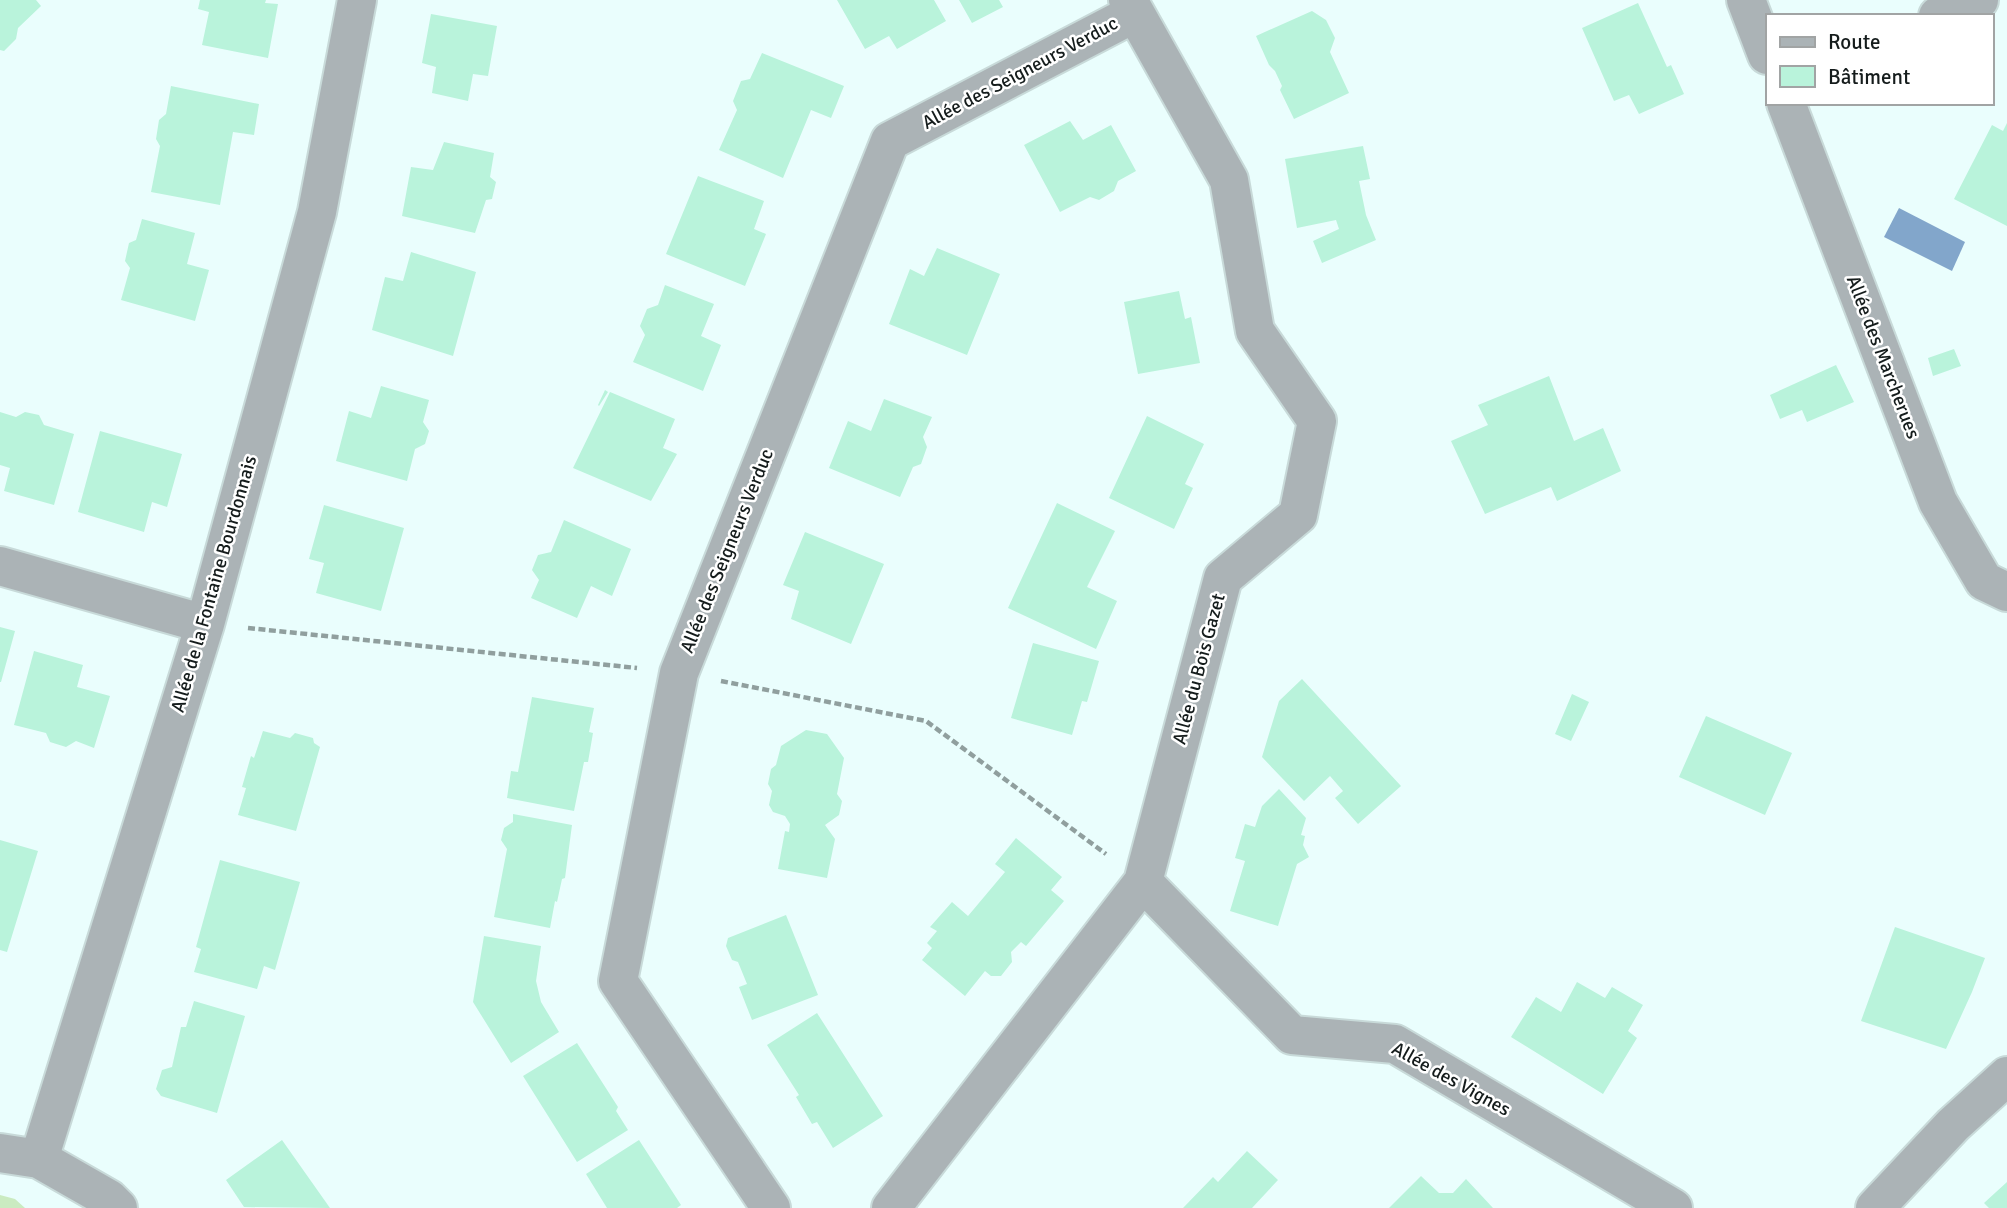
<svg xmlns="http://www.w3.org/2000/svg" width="2007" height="1208" font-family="Signika,sans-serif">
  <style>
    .green { fill: #caebc1 }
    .water { fill: #82a6cb }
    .building { fill: #b9f3db }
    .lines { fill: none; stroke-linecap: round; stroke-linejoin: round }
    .street-casing { stroke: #c8dad9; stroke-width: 42 }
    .path { stroke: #909f9e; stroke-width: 4.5; stroke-dasharray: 7 3.5; stroke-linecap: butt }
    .street { stroke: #abb3b6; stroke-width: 38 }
    .labels { text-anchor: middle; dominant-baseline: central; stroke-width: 5; stroke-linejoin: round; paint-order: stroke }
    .street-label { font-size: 19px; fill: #151c1c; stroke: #fff }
  </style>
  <rect width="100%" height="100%" fill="#eafefd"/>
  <path class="green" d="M 0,1195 L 15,1199 L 25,1208 L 0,1208 Z"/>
  <path class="water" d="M 1899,208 L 1965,242 L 1952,271 L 1884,237 Z"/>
  <path class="building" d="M 0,0 L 36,0 L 41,6 L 18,28 L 16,39 L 4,51 L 0,50 Z
    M 200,0 L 266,0 L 265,3 L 278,4 L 268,58 L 202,45 L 209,12 L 198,9 Z
    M 837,0 L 934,0 L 946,21 L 897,49 L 889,36 L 865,49 Z
    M 959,0 L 999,0 L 1003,7 L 972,23 Z
    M 1638,3 L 1667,67 L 1671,65 L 1684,94 L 1639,114 L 1629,95 L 1614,101 L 1582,28 Z
    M 1312,11 L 1326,20 L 1335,38 L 1330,52 L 1349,93 L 1294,119 L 1280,90 L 1282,86 L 1275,71 L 1269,65 L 1256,36 Z
    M 431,14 L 497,26 L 488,76 L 473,74 L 468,101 L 432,93 L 436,67 L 422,63 Z
    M 762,53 L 844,86 L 831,118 L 811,110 L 783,178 L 719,150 L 737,110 L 733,101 L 741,81 L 750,79 Z
    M 171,86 L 259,104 L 254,135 L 233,132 L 220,205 L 151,192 L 160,146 L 156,139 L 159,120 L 166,114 Z
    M 1070,121 L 1083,140 L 1111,125 L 1136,171 L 1118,181 L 1114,191 L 1099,200 L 1090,197 L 1060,212 L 1024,145 Z
    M 2007,123 L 2007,226 L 1954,199 L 1992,125 L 2003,131 Z
    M 444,142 L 494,153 L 490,177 L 496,182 L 492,199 L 486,200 L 475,233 L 402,216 L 411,167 L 433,170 Z
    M 1363,146 L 1370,179 L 1359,181 L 1366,215 L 1376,240 L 1322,263 L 1313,241 L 1339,229 L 1336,220 L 1297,228 L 1285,159 Z
    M 698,176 L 764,201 L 754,229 L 766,234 L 745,286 L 666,254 Z
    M 142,219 L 195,233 L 187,264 L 209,270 L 195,321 L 121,300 L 130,268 L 125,261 L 129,243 L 136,240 Z
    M 937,248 L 1000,274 L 967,355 L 889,324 L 910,269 L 924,276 Z
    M 411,252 L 476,272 L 453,356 L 372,330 L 385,277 L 403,281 Z
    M 665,285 L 714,304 L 701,336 L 721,345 L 703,391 L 633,362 L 645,335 L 640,326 L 647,309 L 658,305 Z
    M 1179,291 L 1185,319 L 1191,317 L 1200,363 L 1138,374 L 1124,302 Z
    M 1954,349 L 1961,366 L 1933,376 L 1928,358 Z
    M 1836,365 L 1854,402 L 1807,422 L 1802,410 L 1780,419 L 1770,395 Z
    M 1549,376 L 1574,441 L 1603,428 L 1621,471 L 1557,501 L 1551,487 L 1485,514 L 1451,441 L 1488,425 L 1478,405 Z
    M 381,386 L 429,400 L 423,422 L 429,431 L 425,444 L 415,449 L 407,481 L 336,461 L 349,411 L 371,418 Z
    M 605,390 L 608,392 L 599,406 L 598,405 Z
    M 610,392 L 675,419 L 663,448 L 677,454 L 651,501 L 573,468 Z
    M 884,399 L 932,417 L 923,437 L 927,447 L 921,464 L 913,467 L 900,497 L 829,468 L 848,421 L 871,431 Z
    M 0,412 L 16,417 L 25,412 L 39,415 L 44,425 L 74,434 L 54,505 L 4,491 L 10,468 L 0,465 Z
    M 1147,416 L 1204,444 L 1185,484 L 1193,488 L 1174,529 L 1109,498 Z
    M 100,431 L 182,454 L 167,507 L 152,502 L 144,532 L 78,512 Z
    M 1057,503 L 1115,531 L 1087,587 L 1117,601 L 1096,649 L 1008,608 Z
    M 324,505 L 404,528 L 381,611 L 316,593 L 324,563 L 309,559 Z
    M 564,520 L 631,549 L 612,596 L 591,586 L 577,618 L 531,598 L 539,580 L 532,570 L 538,555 L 551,552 Z
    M 805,532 L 884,564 L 851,644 L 791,619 L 799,591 L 783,585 Z
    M 0,627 L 15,631 L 1,682 L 0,682 Z
    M 1033,643 L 1099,661 L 1087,702 L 1082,701 L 1072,735 L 1011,718 Z
    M 34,651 L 83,665 L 77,687 L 110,696 L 94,748 L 76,741 L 66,747 L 50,742 L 46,733 L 14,725 Z
    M 1302,679 L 1401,786 L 1358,824 L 1335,798 L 1343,791 L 1330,776 L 1304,801 L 1262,757 L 1279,701 Z
    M 1572,694 L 1589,702 L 1571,741 L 1555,734 Z
    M 532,697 L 594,708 L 589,732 L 593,733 L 588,762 L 584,762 L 574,811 L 507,798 L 511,771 L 518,772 Z
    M 1706,716 L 1792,753 L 1765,815 L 1679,777 Z
    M 806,730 L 827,734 L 844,758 L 837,794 L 842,801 L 839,815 L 825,825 L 835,839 L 827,878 L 778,869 L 785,831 L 789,832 L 790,824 L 785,816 L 773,812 L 769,805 L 772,791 L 768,784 L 771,769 L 776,765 L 781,746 Z
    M 263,731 L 290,738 L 295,733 L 313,738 L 314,743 L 320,747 L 296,831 L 238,815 L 246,788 L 242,787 L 251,756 L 254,758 Z
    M 1279,789 L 1306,818 L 1301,835 L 1305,836 L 1303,845 L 1309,857 L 1297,864 L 1278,926 L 1230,911 L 1245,861 L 1235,858 L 1245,824 L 1255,827 L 1262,806 Z
    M 513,814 L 572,825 L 565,878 L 562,879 L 557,902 L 555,901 L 550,928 L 494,917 L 507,849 L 501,840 L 504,828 L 513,822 Z
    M 1016,838 L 1062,877 L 1051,890 L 1064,901 L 1026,946 L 1021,942 L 1011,952 L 1012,962 L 1001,976 L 991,976 L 985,971 L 965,996 L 922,960 L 932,948 L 927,943 L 937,931 L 930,927 L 952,902 L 968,916 L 1005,872 L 995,864 Z
    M 0,840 L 38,851 L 7,952 L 0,950 Z
    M 220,860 L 300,882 L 275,970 L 264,966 L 257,989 L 194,972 L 201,949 L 196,947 Z
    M 786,915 L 818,995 L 752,1020 L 739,987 L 747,984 L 738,962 L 732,960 L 726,946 L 728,938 Z
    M 1895,927 L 1985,958 L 1972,992 L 1946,1049 L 1861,1021 Z
    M 484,936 L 541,946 L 536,981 L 541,1002 L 559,1032 L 511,1063 L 473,1002 Z
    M 1577,982 L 1605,998 L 1612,987 L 1643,1005 L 1628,1031 L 1637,1038 L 1603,1094 L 1511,1037 L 1536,997 L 1561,1012 Z
    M 194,1001 L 245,1016 L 217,1113 L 161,1096 L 156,1089 L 162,1070 L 172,1067 L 181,1027 L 186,1027 Z
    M 817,1013 L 883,1116 L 833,1148 L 817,1122 L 812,1124 L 796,1097 L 799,1095 L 767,1045 Z
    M 577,1043 L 618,1107 L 616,1111 L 628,1130 L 577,1162 L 523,1076 Z
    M 282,1140 L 330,1208 L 244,1207 L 226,1180 Z
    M 639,1140 L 681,1205 L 677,1208 L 607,1208 L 586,1174 Z
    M 1247,1151 L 1278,1180 L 1252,1208 L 1183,1208 L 1213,1177 L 1218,1182 Z
    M 1421,1176 L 1439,1193 L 1453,1193 L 1466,1179 L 1493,1208 L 1389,1208 Z
    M 2007,1182 L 2007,1208 L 1989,1208 L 1984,1203 Z"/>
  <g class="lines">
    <g class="street-casing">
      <path id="street" d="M 1746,0 L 1767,55
        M 1938,16 L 1979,0
        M 1786,103 L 1938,502 L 1984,581 L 2007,592
        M 0,566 L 205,624
        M 1143,882 L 1292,1035 L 1395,1044 L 1673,1208
        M 0,1153 L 39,1159 L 109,1199 L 118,1208
        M 39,1159 L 205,624 L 317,212 L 357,0
        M 771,1208 L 618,981 L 679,673 L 890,141 L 1135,13
        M 891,1208 L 1143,882 L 1223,578 L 1298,515 L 1317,421 L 1255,331 L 1229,180 L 1128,0
        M 1875,1208 L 1953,1125 L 2007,1076"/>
    </g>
    <path class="path" d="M 248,628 L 637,668
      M 721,681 L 926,721 L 1106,854"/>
    <use href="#street" class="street"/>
  </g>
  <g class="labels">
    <g class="street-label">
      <text transform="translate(1020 73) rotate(-28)">Allée des Seigneurs Verduc</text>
      <text transform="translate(1883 357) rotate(69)">Allée des Marcherues</text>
      <text transform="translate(727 551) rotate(-68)">Allée des Seigneurs Verduc</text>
      <text transform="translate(214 584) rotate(-74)">Allée de la Fontaine Bourdonnais</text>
      <text transform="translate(1199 669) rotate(-75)">Allée du Bois Gazet</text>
      <text transform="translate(1451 1079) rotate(29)">Allée des Vignes</text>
    </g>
  </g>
  <rect x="1766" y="14" width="228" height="91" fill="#ffffff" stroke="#a1a4a4" stroke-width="2"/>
  <rect x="1780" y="37" width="35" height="10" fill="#abb3b6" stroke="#a1a4a4" stroke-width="2"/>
  <text x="1828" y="49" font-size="21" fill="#151c1c">Route</text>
  <rect x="1780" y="66" width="35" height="21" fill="#b9f3db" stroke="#a1a4a4" stroke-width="2"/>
  <text x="1828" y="84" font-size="21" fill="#151c1c">Bâtiment</text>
</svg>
